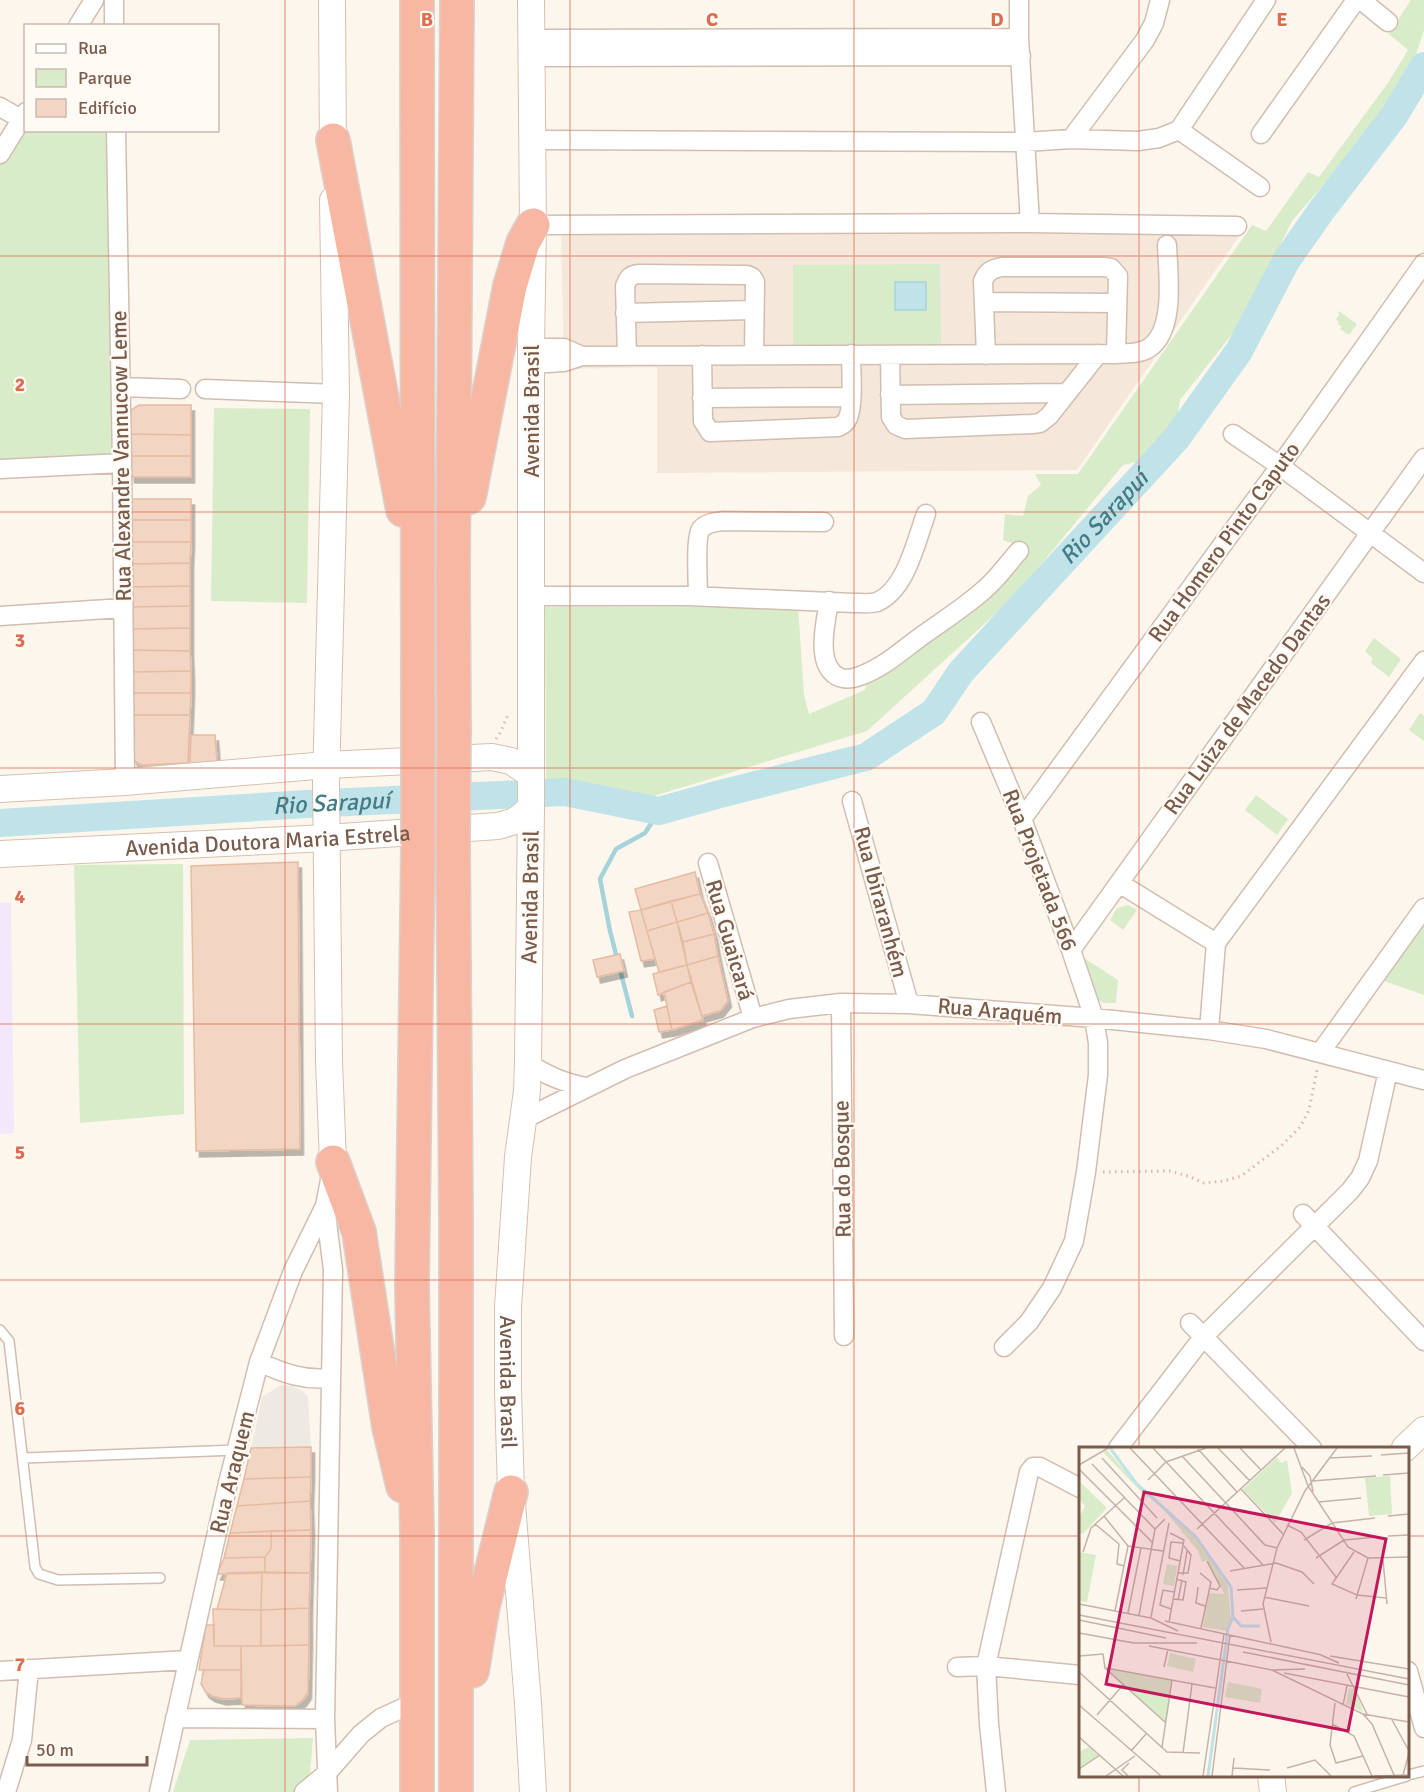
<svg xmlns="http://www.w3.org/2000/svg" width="1424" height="1792" font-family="Signika,sans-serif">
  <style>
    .residential { fill: #f5e8da }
    .industrial { fill: #efe9e4 }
    .education { fill: #f3e8fa }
    .green { fill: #d8ecc9 }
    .water { fill: #bfe3e8; stroke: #a5d3da; stroke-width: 1.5 }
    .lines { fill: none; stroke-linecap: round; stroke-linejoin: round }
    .stream { stroke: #a5d3da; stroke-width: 4.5 }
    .river { stroke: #bfe3e8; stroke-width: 28 }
    .building { fill: #f3d5c3; stroke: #e6bba3; stroke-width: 1.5; filter: url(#shadow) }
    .lane-casing { stroke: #d1beb0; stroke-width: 12 }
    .street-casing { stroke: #d1beb0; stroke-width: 21 }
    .secondary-casing { stroke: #d6c0b0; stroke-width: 28 }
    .highway-casing { stroke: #dad1cd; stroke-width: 36 }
    .path { stroke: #d9b8a5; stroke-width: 3; stroke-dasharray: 1.5 4.5; stroke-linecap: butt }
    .lane { stroke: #fff; stroke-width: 9 }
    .street { stroke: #fff; stroke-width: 18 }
    .secondary { stroke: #fff; stroke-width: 26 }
    .highway { stroke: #f7b7a3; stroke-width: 33 }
    .highway-bridge-casing { stroke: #dad1cd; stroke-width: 36; stroke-linecap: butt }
    .highway-bridge { stroke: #f7b7a3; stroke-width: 33 }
    .grid { fill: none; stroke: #dc6d51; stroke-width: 1.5; stroke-opacity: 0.55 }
    .labels { text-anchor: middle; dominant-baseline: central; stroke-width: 4.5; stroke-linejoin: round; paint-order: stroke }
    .street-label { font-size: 22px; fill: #7a5c4d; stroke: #fffaf3 }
    .water-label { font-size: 24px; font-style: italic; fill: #437c86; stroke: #fffaf3 }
    .inset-river { fill: none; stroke: #bfe3e8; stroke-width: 3 }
    .inset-road { fill: none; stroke: #c5b3a7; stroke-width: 1.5 }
    .view { fill: #c2185b; fill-opacity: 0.15; stroke: #c2185b; stroke-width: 3 }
    .inset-edge { fill: none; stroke: #7a5c4d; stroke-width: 3 }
    .grid-label { font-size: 20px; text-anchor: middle; font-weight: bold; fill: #dc6d51; stroke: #fffaf3; stroke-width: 4.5; stroke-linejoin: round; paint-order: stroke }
  </style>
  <defs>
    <filter id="shadow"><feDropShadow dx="3.5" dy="6" stdDeviation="0" flood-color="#0004"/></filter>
  </defs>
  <rect width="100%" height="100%" fill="#fdf6ec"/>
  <path class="residential" d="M 561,230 L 1240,235 L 1077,470 L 657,473 L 657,367 L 564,369 Z"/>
  <path class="industrial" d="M 281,1385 L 293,1386 L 302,1391 L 308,1396 L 311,1447 L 251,1448 L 262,1397 Z"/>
  <path class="education" d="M 11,902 L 14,1133 L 0,1134 L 0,903 Z"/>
  <path class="green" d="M 1411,0 L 1424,0 L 1424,30 L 1412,68 L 1374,126 L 1292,221 L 1244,319 L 1180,400 L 1176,428 L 1145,460 L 1123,465 L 1015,596 L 867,731 L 641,800 L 563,785 L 546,786 L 545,607 L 798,606 L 804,695 L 809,714 L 865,690 L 867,680 L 1027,548 L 1003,540 L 1005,514 L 1023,516 L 1028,496 L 1041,485 L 1035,474 L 1078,474 L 1252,225 L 1266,231 L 1308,172 L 1319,177 L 1390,80 L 1408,50 L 1389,34 Z
    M 25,113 L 26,130 L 116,131 L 122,463 L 0,469 L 0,156 Z
    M 940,264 L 941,344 L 793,345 L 793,265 Z
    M 1339,311 L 1357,324 L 1349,335 L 1340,329 L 1342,327 L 1338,324 L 1339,322 L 1336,319 L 1339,315 L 1338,313 Z
    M 214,408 L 310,409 L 307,603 L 211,601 Z
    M 1374,638 L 1401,659 L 1389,677 L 1371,663 L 1373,659 L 1365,651 Z
    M 1420,713 L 1424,716 L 1424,741 L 1409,730 Z
    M 1256,795 L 1288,819 L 1277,835 L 1245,810 Z
    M 183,864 L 184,1114 L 80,1123 L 74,865 Z
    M 1128,905 L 1137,910 L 1123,930 L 1110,920 L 1117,908 Z
    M 1424,925 L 1424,995 L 1384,981 Z
    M 1084,958 L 1118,980 L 1116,1003 L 1103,1003 L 1097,999 L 1082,959 Z
    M 313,1738 L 309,1786 L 299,1792 L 173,1792 L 190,1740 Z"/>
  <path class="water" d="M 895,282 L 926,282 L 926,310 L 895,310 Z"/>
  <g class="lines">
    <path class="stream" d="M 632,1016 L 610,931 L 600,879 L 616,849 L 645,833 L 659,811"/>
    <path class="river" id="s1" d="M 0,823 L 307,804 L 565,792 L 659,811 L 720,794 L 866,757 L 934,712 L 961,672 L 1176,439 L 1239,351 L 1286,261 L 1321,211 L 1394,116 L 1424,66"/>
  </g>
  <path class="building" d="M 139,405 L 191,405 L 191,435 L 130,434 L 130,411 Z
    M 130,434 L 191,435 L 191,456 L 130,456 Z
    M 130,456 L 191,456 L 191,477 L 131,477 Z
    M 130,499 L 191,499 L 191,520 L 130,520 Z
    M 130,520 L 191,520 L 191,542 L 130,542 Z
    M 130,542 L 191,542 L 190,563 L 130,564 Z
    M 190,563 L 190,586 L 130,587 L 130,564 Z
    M 190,586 L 190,606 L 129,607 L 130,587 Z
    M 190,606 L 190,628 L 130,629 L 129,607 Z
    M 190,628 L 190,651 L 130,650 L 130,629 Z
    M 130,650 L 190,651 L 191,671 L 130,672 Z
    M 191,671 L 191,693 L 131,693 L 130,672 Z
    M 131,693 L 191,693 L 190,715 L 131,715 Z
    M 131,715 L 190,715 L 188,763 L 141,765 L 135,761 L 132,756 Z
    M 191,735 L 215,735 L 217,761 L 190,764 Z
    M 298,862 L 300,1149 L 196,1151 L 191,866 Z
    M 695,872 L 700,894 L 641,910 L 635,889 Z
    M 700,894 L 708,913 L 677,922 L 671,901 Z
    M 671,901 L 677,922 L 647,931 L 641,910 Z
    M 641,910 L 655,959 L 641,961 L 629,912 Z
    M 708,913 L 714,934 L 683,942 L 677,922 Z
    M 677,922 L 687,965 L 659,972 L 647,931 Z
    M 714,934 L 718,956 L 687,965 L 683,942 Z
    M 620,954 L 624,971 L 597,977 L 593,960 Z
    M 718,956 L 728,1001 L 720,1011 L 702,1016 L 687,965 Z
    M 687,965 L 691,982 L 658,995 L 653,974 Z
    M 691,982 L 703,1020 L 672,1030 L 664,992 Z
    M 667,1006 L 672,1030 L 659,1032 L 654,1010 Z
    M 311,1447 L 311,1477 L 244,1479 L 251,1448 Z
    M 311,1477 L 310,1501 L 237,1506 L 244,1479 Z
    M 310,1501 L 311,1530 L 230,1533 L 237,1506 Z
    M 311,1530 L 310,1573 L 265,1573 L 265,1557 L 271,1549 L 271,1531 Z
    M 271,1531 L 271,1549 L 265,1557 L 224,1558 L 230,1533 Z
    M 265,1557 L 265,1573 L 217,1574 L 224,1558 Z
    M 262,1572 L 261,1610 L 217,1609 L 227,1573 Z
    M 262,1572 L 310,1573 L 309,1608 L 261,1610 Z
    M 309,1608 L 309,1645 L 261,1646 L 261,1610 Z
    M 213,1609 L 261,1610 L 261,1646 L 214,1646 Z
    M 206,1625 L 214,1625 L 214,1646 L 241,1646 L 241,1670 L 199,1670 Z
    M 309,1645 L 308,1693 L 303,1700 L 295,1706 L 242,1705 L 241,1646 Z
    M 204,1670 L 241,1670 L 241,1698 L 223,1699 L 212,1696 L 206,1692 L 201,1684 Z"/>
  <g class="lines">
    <g class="lane-casing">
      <path id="lane" d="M 0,1330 L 9,1341 L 35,1567 L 39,1574 L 58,1580 L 160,1578
        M 24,1458 L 237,1450
        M 1408,1775 L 1424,1771
        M 1354,1792 L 1407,1776"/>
    </g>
    <g class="street-casing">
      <path id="street" d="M 114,0 L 114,26
        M 1019,0 L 1019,38 L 1030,223
        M 1361,0 L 1388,22
        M 78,26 L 94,0
        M 531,39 L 1019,38
        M 531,57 L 1021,56
        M 0,107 L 21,119
        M 116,130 L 122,463 L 125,782
        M 1179,130 L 1260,187
        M 1261,134 L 1356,0
        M 1071,139 L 1145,40 L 1154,23 L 1160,0
        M 540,140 L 1025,142 L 1071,139 L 1138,141 L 1159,138 L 1179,130 L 1266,0
        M 0,154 L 26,112
        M 533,225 L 1030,223 L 1237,226
        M 984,302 L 1116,303
        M 625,313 L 754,310
        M 531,348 L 564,348 L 582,356
        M 702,355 L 703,421 L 710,432 L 838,427 C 842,425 846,423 848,418 C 854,403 851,371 851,354
        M 890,355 L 891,417 L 896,425 L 905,429 L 1032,424 L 1040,423 L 1049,416 L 1098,354
        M 986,355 L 983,281 C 987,271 992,269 1002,267 L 1103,267 L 1111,268 L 1118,276 L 1116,354
        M 627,356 L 625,286 C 628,278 630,275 639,274 L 747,275 L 752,277 L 755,282 L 754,354
        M 531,364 L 564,362 L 582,356 L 1116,354 C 1127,353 1140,354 1149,348 C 1176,330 1168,273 1167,245
        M 121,387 L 181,389
        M 205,389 L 336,394
        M 890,395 L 1067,393
        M 702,398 L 851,397
        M 1233,434 L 1280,466 L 1424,573
        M 0,469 L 122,463
        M 530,596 L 689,596 L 854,603 C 861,603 870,604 877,602 C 906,590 916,541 926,514
        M 698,596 C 698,583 695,537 701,529 C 706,523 715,522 723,521 L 824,522
        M 829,601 C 826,620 817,657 832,672 C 838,679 848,680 857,677 C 880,670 900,652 919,638 C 941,622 965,607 985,589 C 998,578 1008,563 1019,551
        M 0,616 L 123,608
        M 981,722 L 1022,819 L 1071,950 L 1094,1018 L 1098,1043 L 1098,1075 L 1086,1172 L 1074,1241 L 1052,1288 L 1029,1322 L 1004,1347
        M 852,801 L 909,1004
        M 1022,819 L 1280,466 L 1424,263
        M 708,863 L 753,1018
        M 1119,883 L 1216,943
        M 1071,950 L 1424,458
        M 841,1003 L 844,1336
        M 1209,1030 L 1216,943 L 1424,661
        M 1320,1053 L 1424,908
        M 528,1063 C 547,1076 563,1082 585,1087
        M 524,1119 L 625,1069 L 753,1018 L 789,1009 L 841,1003 L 909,1004 L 1094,1018 L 1209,1030 L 1266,1039 L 1424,1080
        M 325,1206 L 333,1270 L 325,1719 L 328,1792
        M 1303,1214 L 1424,1341
        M 1190,1323 L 1312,1448
        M 259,1362 C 283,1373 304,1381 331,1378
        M 1118,1448 L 1204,1336 L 1350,1191 L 1360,1178 L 1368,1161 L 1388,1071
        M 957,1667 L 986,1666 L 1080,1675
        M 0,1671 L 188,1660
        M 1408,1671 L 1424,1728
        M 175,1718 L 325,1719
        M 6,1792 L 22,1740 L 29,1669
        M 159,1792 L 228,1483 L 259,1362 L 293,1271 L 325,1206 L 332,1170
        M 304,1792 L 327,1773 L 361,1734 L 381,1718 L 418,1701
        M 996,1792 L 989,1724 L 986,1666 L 1029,1472 L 1033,1467 L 1040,1467 L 1080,1488"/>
    </g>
    <g class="secondary-casing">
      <g id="secondary">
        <path d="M 332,0 L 333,157"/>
        <path id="s2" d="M 531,0 L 533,225 L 531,348 L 531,808 L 528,1063 L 527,1091 L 518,1157 L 508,1307 L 508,1390 L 511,1492 L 528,1703 L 533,1792"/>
        <path d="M 0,789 L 125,782 L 327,765 L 492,757 L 511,761 L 530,774"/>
        <path id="s3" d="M 0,854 L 327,838 L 498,826 L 515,821 L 531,808"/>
        <path d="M 333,1162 L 329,1061 L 326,782 L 336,394 L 333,200"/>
        <path d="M 1405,1448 L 1424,1430"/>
        <path d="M 1271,1776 L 1273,1792"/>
      </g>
    </g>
    <g class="highway-casing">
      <path id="highway" d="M 417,0 L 418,736
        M 333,140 L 403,510
        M 469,497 L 510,286 L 523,243 L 533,225
        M 454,731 L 453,575 L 457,0
        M 453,843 L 456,1216 L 456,1792
        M 333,1162 L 359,1232 L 389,1427 L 403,1486
        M 472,1671 L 482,1610 L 511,1492
        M 417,1792 L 417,1534 L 412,1286 L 418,844"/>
    </g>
    <path class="path" d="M 496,739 L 500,733 L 509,713
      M 1103,1172 L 1170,1171 L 1188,1176 L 1204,1183 L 1224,1181 L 1241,1176 L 1281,1146 L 1300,1127 L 1309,1110 L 1317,1070"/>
    <use href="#lane" class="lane"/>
    <use href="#street" class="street"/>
    <use href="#secondary" class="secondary"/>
    <use href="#highway" class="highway"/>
    <g class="highway-bridge-casing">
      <path id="highway-bridge" d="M 453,843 L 454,731
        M 418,844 L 418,736"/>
    </g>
    <use href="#highway-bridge" class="highway-bridge"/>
  </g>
  <path class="grid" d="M 285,0 L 285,1792M 570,0 L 570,1792M 854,0 L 854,1792M 1139,0 L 1139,1448M 0,256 L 1424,256M 0,512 L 1424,512M 0,768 L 1424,768M 0,1024 L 1424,1024M 0,1280 L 1424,1280M 0,1536 L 1080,1536M 1408,1536 L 1424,1536M 1139,1776 L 1139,1792"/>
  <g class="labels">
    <g class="street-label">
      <text transform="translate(531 411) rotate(-90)">Avenida Brasil</text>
      <text transform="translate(121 456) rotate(-91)">Rua Alexandre Vannucow Leme</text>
      <text transform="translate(1224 542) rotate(-54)">Rua Homero Pinto Caputo</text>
      <text transform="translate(1247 704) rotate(-54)">Rua Luiza de Macedo Dantas</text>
      <text stroke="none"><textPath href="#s3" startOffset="268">Avenida Doutora Maria Estrela</textPath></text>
      <text transform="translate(1040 870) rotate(69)">Rua Projetada 566</text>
      <text transform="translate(530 897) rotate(-89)">Avenida Brasil</text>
      <text transform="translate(881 902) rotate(75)">Rua Ibiraranhém</text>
      <text transform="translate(730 940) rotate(74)">Rua Guaicará</text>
      <text transform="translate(1000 1011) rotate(5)">Rua Araquém</text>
      <text transform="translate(842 1169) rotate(-91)">Rua do Bosque</text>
      <text stroke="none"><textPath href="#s2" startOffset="1383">Avenida Brasil</textPath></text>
      <text transform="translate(232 1472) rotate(-76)">Rua Araquem</text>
    </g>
    <g class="water-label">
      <text stroke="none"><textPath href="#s1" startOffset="1216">Rio Sarapuí</textPath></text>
      <text stroke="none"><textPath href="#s1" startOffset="332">Rio Sarapuí</textPath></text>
    </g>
  </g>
  <g transform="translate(1079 1447)">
    <rect width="330" height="330" fill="#fdf6ec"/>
    <path d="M 28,3 L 59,39 L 74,49 L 116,90 L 134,116 L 149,139 L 152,172 L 148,184 L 124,180 L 130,146 L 145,147 L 128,113 L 123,115 L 119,104 L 86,64 L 71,49 L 68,51 L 24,5 ZM 198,10 L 202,16 L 208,13 L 213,46 L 196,76 L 164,42 ZM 311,29 L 313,67 L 290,69 L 286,31 ZM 0,34 L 28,61 L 4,87 L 0,86 L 0,70 L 6,59 L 0,52 ZM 0,105 L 17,108 L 8,155 L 0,154 ZM 88,117 L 98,119 L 95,139 L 84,137 ZM 91,206 L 117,212 L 114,225 L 88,219 ZM 26,221 L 93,233 L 87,276 ZM 149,235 L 183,242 L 181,256 L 146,250 ZM 270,241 L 277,243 L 284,265 L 267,257 ZM 10,300 L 20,309 L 0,322 L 0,305 Z" fill="#d8ecc9"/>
    <path class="inset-river" d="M 31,1 L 57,36 L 117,90 L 152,140 L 154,170 L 149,182 L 129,329M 154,170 L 162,179 L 181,179"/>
    <path class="inset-road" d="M 51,1 L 165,121M 74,1 L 184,118M 139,1 L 171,34M 161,1 L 182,23M 215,1 L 229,39 L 269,100 L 289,111 L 330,110M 119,2 L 158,45M 302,8 L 330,6M 103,9 L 186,98 L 198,101M 23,11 L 78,71M 250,11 L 293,9M 13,17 L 76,82M 0,18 L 29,1M 223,20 L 231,29 L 234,45M 1,23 L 74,96M 304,28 L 330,26M 69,33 L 87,15 L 127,1M 233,34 L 297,29M 162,42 L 204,87M 240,55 L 282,51M 25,69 L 49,99 L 36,164M 309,69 L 330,67M 16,77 L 40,97 L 38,117 L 45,119M 208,78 L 222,85 L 257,130M 118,82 L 206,1M 309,89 L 330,88M 225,93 L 253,76 L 296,71M 49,99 L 84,104M 4,105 L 12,81 L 45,51M 275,105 L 253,137 L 278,148 L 307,151M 237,111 L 265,93 L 298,90M 304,113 L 308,157M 101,114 L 90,111 L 92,95 L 104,96M 128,114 L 141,139 L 138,143 L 130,141M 151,124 L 197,116 L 223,125 L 235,137M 99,126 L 109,126 L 112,108 L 105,99M 121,126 L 132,135 L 122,181M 104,128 L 108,104M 119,140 L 117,156 L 126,159M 158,143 L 187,141M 185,150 L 230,159M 94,152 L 104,153 L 107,135 L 97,132M 277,152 L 289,111M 99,153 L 103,133M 0,157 L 72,171M 92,162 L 81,158 L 84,143 L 95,145M 162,164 L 184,162M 49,166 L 62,101M 0,168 L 330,232M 60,168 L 76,82 L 86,72M 72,170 L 90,76M 72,171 L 99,184M 0,173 L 87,191M 86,174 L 243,208M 90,175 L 105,93 L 91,86M 0,186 L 55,196M 192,195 L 184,157 L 198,101 L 226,44 L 258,1M 55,196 L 118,196M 70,199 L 193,223 L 284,267 L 293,277 L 315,328M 164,205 L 330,238M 242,208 L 260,216M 0,209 L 24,207 L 26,221 L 87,276M 251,209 L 330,222M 85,220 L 89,202M 27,221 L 136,241M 193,223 L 226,222M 0,225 L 88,305 L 121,306M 205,226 L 330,250M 268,227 L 288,267M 256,256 L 251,298 L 257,316 L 284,309M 0,258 L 82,329M 264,258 L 268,239M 284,267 L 330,275M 18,268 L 44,238M 312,271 L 330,304M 253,277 L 275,289 L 293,329M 0,290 L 44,329M 83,300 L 93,233M 52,304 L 67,287M 104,306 L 113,237M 154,321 L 191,323M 208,321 L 236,313 L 252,329M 0,322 L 21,308M 324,328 L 330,306M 27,329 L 56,309M 49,329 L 43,323 L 50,316M 124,329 L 145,187M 133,329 L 151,188M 153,329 L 155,311M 295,329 L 330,328"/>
    <path class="view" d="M 65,45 L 307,92 L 269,284 L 27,237 Z"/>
    <rect width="330" height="330" class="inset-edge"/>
  </g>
  <g class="grid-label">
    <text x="427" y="26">B</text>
    <text x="712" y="26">C</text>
    <text x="997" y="26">D</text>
    <text x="1282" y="26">E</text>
    <text x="20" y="391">2</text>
    <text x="20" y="647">3</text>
    <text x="20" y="903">4</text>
    <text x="20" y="1159">5</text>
    <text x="20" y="1415">6</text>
    <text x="20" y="1671">7</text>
  </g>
  <rect x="24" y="24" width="195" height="108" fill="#fffaf3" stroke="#cabbb1" stroke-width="1.5"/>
  <rect x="36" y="44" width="30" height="9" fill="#ffffff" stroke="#cabbb1" stroke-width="1.5"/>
  <text x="78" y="54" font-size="18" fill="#7a5c4d">Rua</text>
  <rect x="36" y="69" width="30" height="18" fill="#d8ecc9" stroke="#cabbb1" stroke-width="1.5"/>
  <text x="78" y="84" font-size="18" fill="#7a5c4d">Parque</text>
  <rect x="36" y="99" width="30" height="18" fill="#f3d5c3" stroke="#cabbb1" stroke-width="1.5"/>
  <text x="78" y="114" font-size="18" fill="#7a5c4d">Edifício</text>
  <path d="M27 1756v9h120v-9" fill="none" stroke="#7a5c4d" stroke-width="3"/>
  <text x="36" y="1756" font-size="18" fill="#7a5c4d" stroke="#fffaf3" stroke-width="4.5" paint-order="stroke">50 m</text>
</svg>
